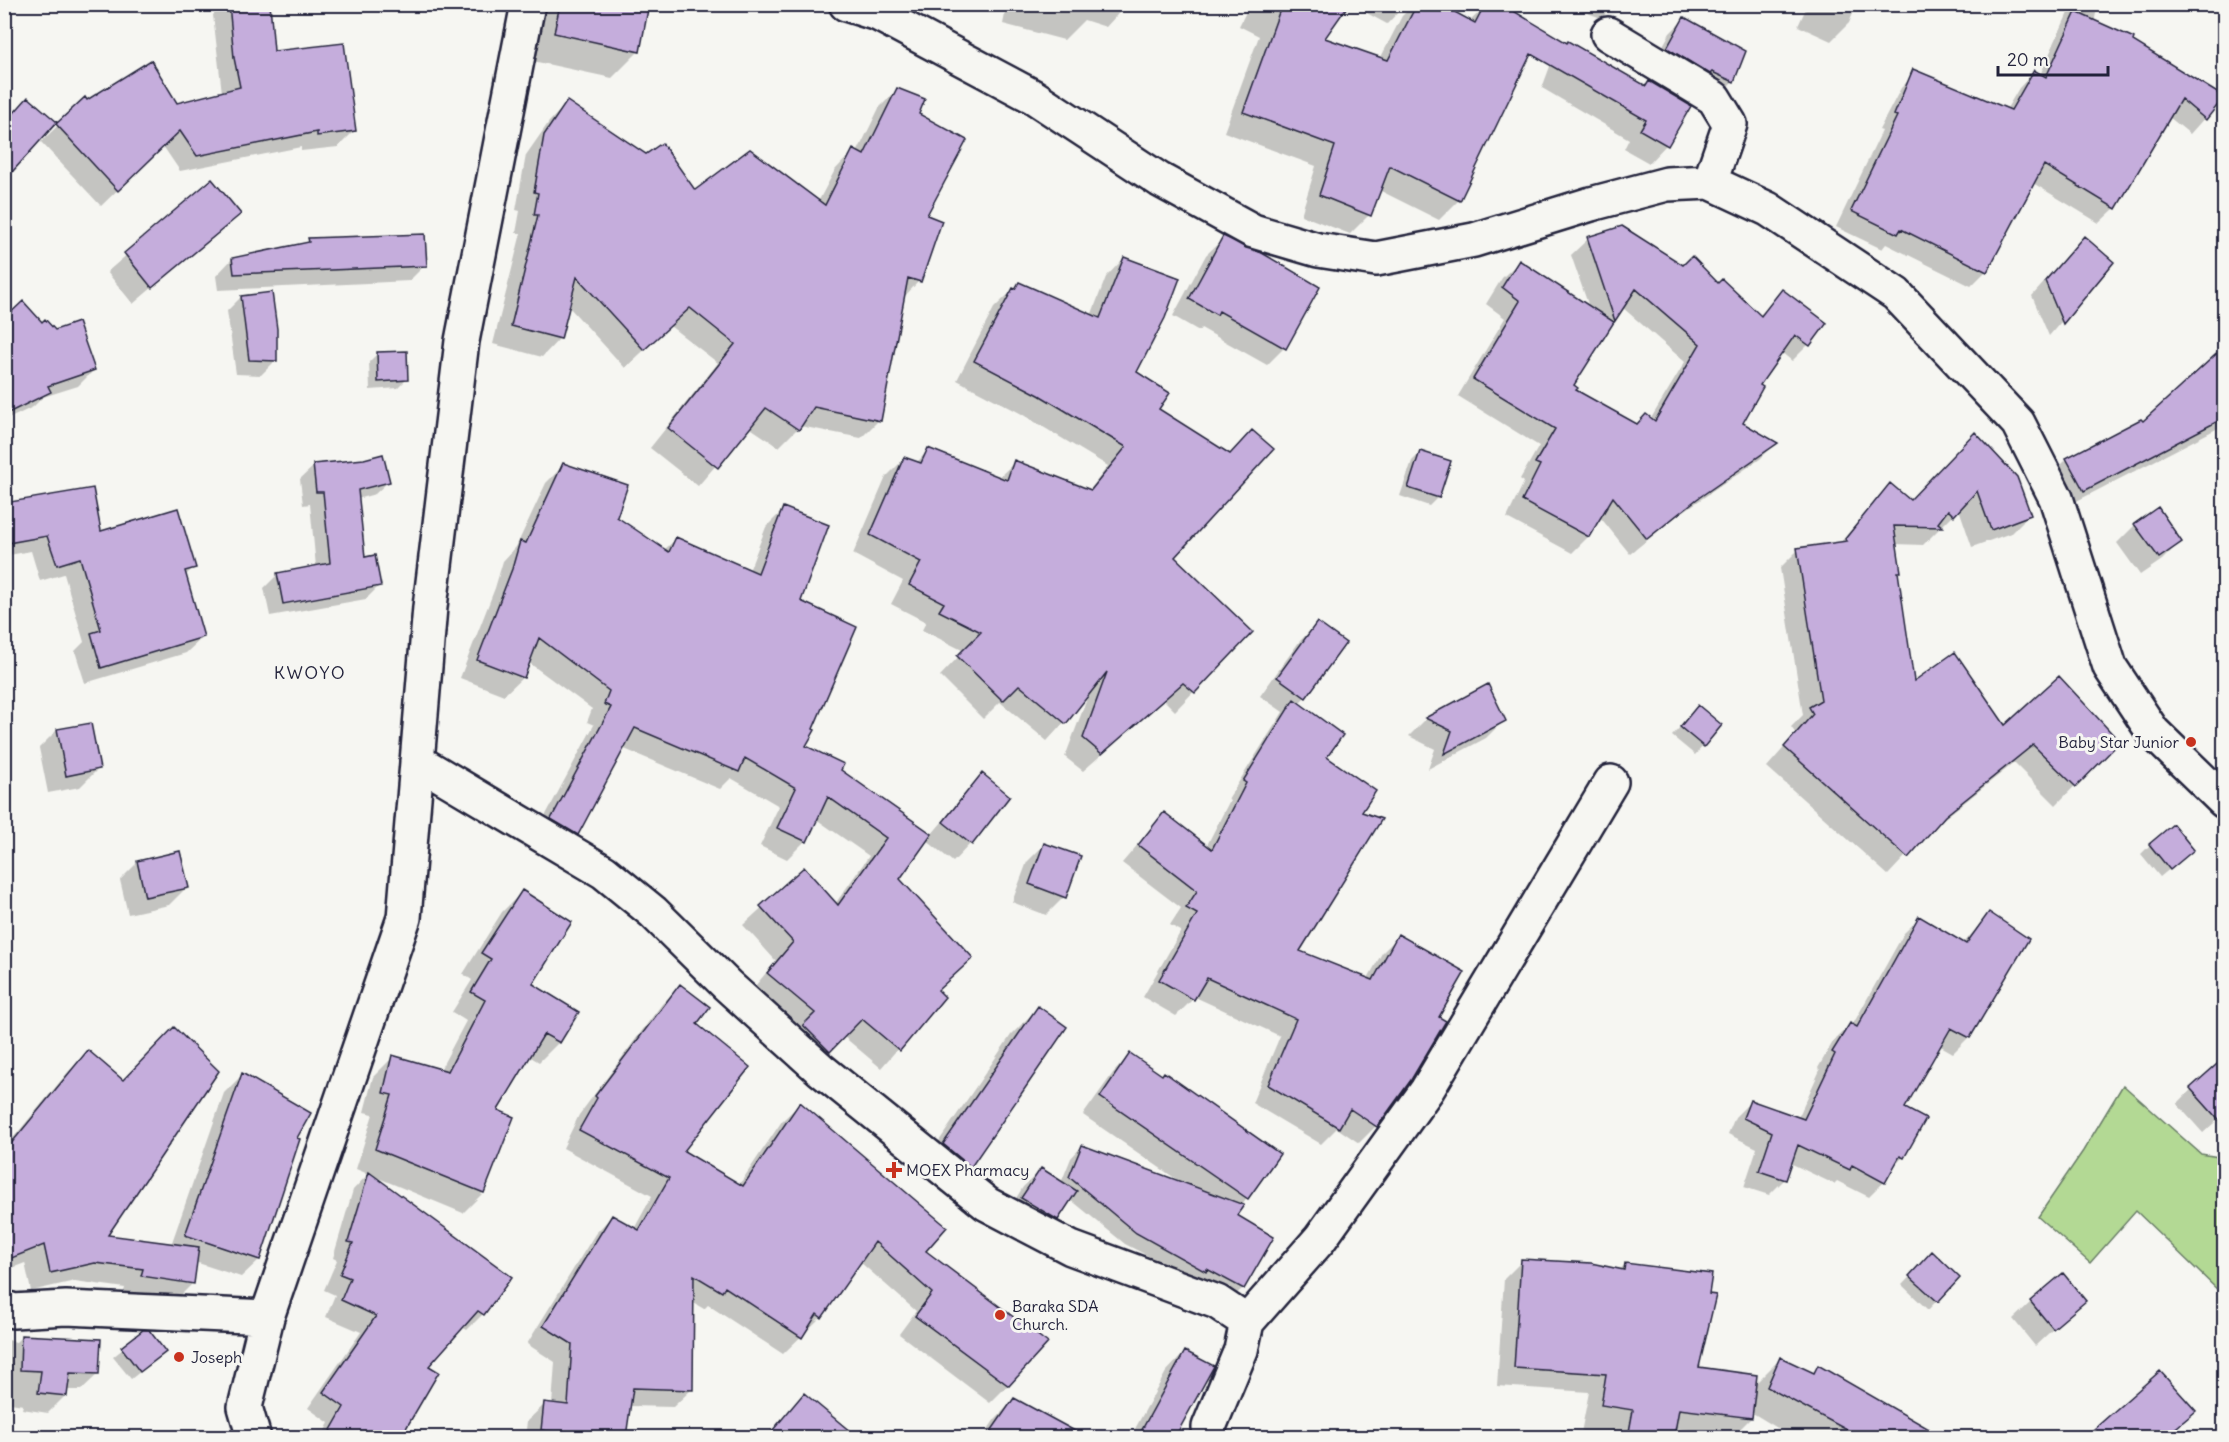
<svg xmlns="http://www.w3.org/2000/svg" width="2229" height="1442" font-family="Delius,sans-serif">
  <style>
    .green { fill: #b3d994; stroke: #6a7e68; stroke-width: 1.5 }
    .shadow { fill: #0003; fill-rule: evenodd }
    .building { fill: #c5addc; stroke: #22223b; stroke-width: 1.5 }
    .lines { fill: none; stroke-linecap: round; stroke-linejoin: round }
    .minor-casing { stroke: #22223b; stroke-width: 38 }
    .minor { stroke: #f6f6f2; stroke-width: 33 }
    .poi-dot { fill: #c8321e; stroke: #f6f6f2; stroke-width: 2 }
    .labels { text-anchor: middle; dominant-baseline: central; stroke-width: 6; stroke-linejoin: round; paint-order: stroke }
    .poi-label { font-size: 16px; fill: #22223b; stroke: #f6f6f2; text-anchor: start }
    .neighbourhood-label { font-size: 18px; letter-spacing: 1.5px; fill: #22223b; stroke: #f6f6f2 }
  </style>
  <rect width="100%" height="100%" fill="#f6f6f2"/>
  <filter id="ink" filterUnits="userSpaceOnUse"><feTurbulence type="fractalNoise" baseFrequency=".0167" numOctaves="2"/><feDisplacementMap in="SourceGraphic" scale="12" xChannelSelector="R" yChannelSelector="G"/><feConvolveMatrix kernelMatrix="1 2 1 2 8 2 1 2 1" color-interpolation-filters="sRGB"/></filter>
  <g filter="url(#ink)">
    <path class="green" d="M 2123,1085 L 2201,1154 L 2224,1158 L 2224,1296 L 2136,1211 L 2090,1263 L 2038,1217 L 2083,1151 Z"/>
    <path class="shadow" d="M 223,4 L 268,4 L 272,53 L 354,131 L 338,147 L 301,151 L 301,147 L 180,171 L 163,146 L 101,206 L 41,142 L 85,99 L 177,104 L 222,93 L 213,15 Z
      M 540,4 L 648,4 L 639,51 L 612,78 L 528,60 Z
      M 1007,4 L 1127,4 L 1106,27 L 1084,20 L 1064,40 L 1003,24 Z
      M 1250,4 L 1347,4 L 1322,39 L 1380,59 L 1402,16 L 1414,4 L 1436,4 L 1469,22 L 1488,4 L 1503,4 L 1520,15 L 1486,106 L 1459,200 L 1439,220 L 1379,190 L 1369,215 L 1350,234 L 1301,215 L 1316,166 L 1224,132 L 1259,36 L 1239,26 Z
      M 1350,4 L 1406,4 L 1387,24 Z
      M 1575,4 L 1615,4 L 1601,18 L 1574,8 Z
      M 1808,4 L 1857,4 L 1849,23 L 1831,41 L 1798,26 Z
      M 2072,4 L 2098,4 L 2091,37 L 2131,42 L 2219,95 L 2224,87 L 2224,113 L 2215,106 L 2190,134 L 2169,117 L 2115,208 L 2099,223 L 2033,183 L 1986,271 L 1971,286 L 1886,244 L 1882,249 L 1836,227 L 1882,131 L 1879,130 L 1901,88 L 1917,72 L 2006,110 L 2019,88 L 2034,72 L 2040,75 Z
      M 1684,19 L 1733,81 L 1719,95 L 1654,62 L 1670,33 Z
      M 1552,61 L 1645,87 L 1649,82 L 1689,107 L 1666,145 L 1649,163 L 1624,149 L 1629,139 L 1542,88 Z
      M 897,90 L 917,115 L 925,216 L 919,281 L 903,298 L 879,420 L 861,438 L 800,426 L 779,447 L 749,427 L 698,486 L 650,448 L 718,363 L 670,326 L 625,368 L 568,306 L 560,338 L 542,357 L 493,344 L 521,233 L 516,233 L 520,211 L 516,210 L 526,155 L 549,122 L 567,103 L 695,192 L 818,202 L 835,170 L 853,151 L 857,153 L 879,108 Z
      M 212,181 L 239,214 L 133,304 L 107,272 Z
      M 1224,238 L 1284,348 L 1267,365 L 1201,328 L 1199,331 L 1173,316 L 1206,255 Z
      M 2084,238 L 2112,262 L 2049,336 L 2032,296 Z
      M 1588,239 L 1683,267 L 1717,285 L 1759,316 L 1782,291 L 1808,345 L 1792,361 L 1781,352 L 1758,385 L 1741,424 L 1776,443 L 1760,459 L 1678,515 L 1630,554 L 1600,517 L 1588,537 L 1572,553 L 1507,518 L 1524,482 L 1520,479 L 1539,446 L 1458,396 L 1505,318 L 1486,304 L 1502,278 L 1519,262 L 1589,307 L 1571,255 ZM 1622,307 L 1685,362 L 1650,420 L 1636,426 L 1574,391 L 1572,386 Z
      M 309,240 L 425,265 L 409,281 L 218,290 L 216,276 L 232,259 L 305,244 Z
      M 1124,258 L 1135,373 L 1157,409 L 1173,557 L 1251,632 L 1175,711 L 1164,700 L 1083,771 L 1065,757 L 1088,696 L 1047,741 L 1000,702 L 983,719 L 940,676 L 964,651 L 922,630 L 926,622 L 891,604 L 903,581 L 853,554 L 886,477 L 905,458 L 916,463 L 929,450 L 998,478 L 1015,462 L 1089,491 L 1108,466 L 1020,413 L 957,380 L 994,308 L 1019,284 L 1091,316 L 1106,277 Z
      M 241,297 L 275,361 L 261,375 L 236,374 L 227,311 Z
      M 4,321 L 42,324 L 94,370 L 78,386 L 43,397 L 33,407 L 4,421 Z
      M 2224,346 L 2224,425 L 2067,506 L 2050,476 L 2067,459 L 2143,423 Z
      M 377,354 L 407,379 L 398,388 L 370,390 L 369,362 Z
      M 1956,452 L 2030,514 L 2011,533 L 1972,547 L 1959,509 L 1923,545 L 1895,544 L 1899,571 L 1897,574 L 1913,684 L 2005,727 L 2118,742 L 2056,805 L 2014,763 L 1932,828 L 1888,875 L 1767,767 L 1796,734 L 1791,727 L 1803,715 L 1780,568 L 1798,550 L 1839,544 L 1890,485 L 1910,502 Z
      M 1420,453 L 1438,497 L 1429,506 L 1400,496 L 1412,461 Z
      M 564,465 L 616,518 L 664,550 L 676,539 L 749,571 L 766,527 L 784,509 L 799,602 L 804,746 L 931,835 L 982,775 L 1008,796 L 970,844 L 953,862 L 926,840 L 898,879 L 936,991 L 943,997 L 881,1068 L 843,1036 L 811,1069 L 750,992 L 776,961 L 743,925 L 804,869 L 835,904 L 869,856 L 816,819 L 805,841 L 787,859 L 760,846 L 779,806 L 731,778 L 720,789 L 622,748 L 576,834 L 558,851 L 534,837 L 594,725 L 587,722 L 592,709 L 528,662 L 522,678 L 504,695 L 460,678 L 495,588 L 503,561 L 516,547 L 546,483 Z
      M 2224,465 L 2224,479 L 2218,472 Z
      M 314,466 L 389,481 L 375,494 L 357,499 L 363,558 L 380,585 L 366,599 L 270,616 L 264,588 L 278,574 L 316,567 L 310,504 L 303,505 L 300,479 Z
      M 4,505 L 100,533 L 194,567 L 185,576 L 203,637 L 186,653 L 85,683 L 75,651 L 84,642 L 64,574 L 40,581 L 31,551 L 4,556 Z
      M 2158,509 L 2180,542 L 2162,560 L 2140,575 L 2117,543 L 2135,525 Z
      M 1317,624 L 1305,697 L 1298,704 L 1325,757 L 1359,813 L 1298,952 L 1367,980 L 1382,953 L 1399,936 L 1376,1126 L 1359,1143 L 1337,1128 L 1321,1144 L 1252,1103 L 1280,1036 L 1195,997 L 1176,1016 L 1143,997 L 1181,931 L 1170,925 L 1181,908 L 1122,863 L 1164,814 L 1206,847 L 1230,800 L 1228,799 L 1283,712 L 1260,696 L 1299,642 Z
      M 1488,687 L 1504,720 L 1486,738 L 1428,769 L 1435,749 L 1409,736 L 1426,719 Z
      M 1698,707 L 1703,746 L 1695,755 L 1672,736 Z
      M 57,730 L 98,769 L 80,787 L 48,793 L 39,748 Z
      M 1045,844 L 1064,897 L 1046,915 L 1012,902 L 1027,862 Z
      M 2150,845 L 2183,858 L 2160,877 L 2141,854 Z
      M 138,862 L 187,887 L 169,905 L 128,914 L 120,880 Z
      M 522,892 L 531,984 L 577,1012 L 558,1043 L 539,1062 L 529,1056 L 496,1111 L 483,1193 L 463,1213 L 376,1177 L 483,1314 L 467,1330 L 462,1327 L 426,1366 L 437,1373 L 399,1438 L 321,1438 L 329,1423 L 308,1408 L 361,1332 L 326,1317 L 335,1295 L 324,1290 L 337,1260 L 333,1258 L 353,1190 L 368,1174 L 356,1169 L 373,1114 L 364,1112 L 373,1077 L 393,1057 L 440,1070 L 466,1021 L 452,1012 L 472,980 L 463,974 L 502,912 Z
      M 1989,914 L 2027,940 L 1969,1037 L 1953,1053 L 1939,1045 L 1903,1108 L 1903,1157 L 1891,1169 L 1884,1182 L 1869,1197 L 1837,1181 L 1834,1184 L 1790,1163 L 1785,1179 L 1769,1195 L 1744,1187 L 1757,1148 L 1728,1134 L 1735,1117 L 1750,1102 L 1798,1118 L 1820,1070 L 1818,1068 L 1834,1040 L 1850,1025 L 1852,1026 L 1904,933 L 1920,918 L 1963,944 Z
      M 680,986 L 695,1024 L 682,1151 L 739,1185 L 782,1121 L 800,1104 L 923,1252 L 1008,1385 L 990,1403 L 899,1334 L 916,1311 L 860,1262 L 821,1317 L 783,1354 L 708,1305 L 704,1309 L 692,1302 L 691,1390 L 673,1407 L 629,1406 L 625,1438 L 525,1438 L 527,1421 L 545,1404 L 552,1405 L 555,1362 L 527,1344 L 595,1234 L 612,1216 L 634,1229 L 652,1196 L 563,1148 L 579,1115 L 662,1004 Z
      M 1038,1008 L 970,1166 L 943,1193 L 918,1172 L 1011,1035 Z
      M 88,1052 L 105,1236 L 171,1245 L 224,1093 L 242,1075 L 295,1139 L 259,1260 L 241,1277 L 195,1262 L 193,1283 L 174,1302 L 123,1295 L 125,1288 L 75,1281 L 31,1291 L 25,1263 L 4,1271 L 4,1149 L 69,1071 Z
      M 1130,1055 L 1247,1198 L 1235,1216 L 1243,1288 L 1231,1299 L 1125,1244 L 1070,1199 L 1057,1219 L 1039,1237 L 1005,1216 L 1023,1187 L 1041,1170 L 1061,1183 L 1071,1158 L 1082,1146 L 1179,1181 L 1083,1115 L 1113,1073 Z
      M 2224,1056 L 2224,1114 L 2203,1133 L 2177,1104 Z
      M 1522,1261 L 1619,1271 L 1625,1264 L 1698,1368 L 1754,1385 L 1780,1359 L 1811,1374 L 1818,1367 L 1940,1438 L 1794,1438 L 1751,1412 L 1751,1418 L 1733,1436 L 1674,1428 L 1673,1438 L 1580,1438 L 1589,1392 L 1497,1386 L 1504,1279 Z
      M 1924,1262 L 1958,1278 L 1928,1310 L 1902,1285 Z
      M 2084,1300 L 2035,1346 L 2013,1319 L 2031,1302 Z
      M 144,1332 L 155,1360 L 131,1379 L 113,1357 Z
      M 22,1336 L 98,1374 L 81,1390 L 66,1390 L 65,1396 L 48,1413 L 22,1409 L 23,1405 L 4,1402 L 4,1339 L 16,1342 Z
      M 1185,1352 L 1211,1367 L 1173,1438 L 1130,1438 L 1166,1372 Z
      M 2160,1373 L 2193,1411 L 2176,1429 L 2166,1438 L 2087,1438 Z
      M 804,1395 L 854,1438 L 766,1438 Z
      M 1014,1400 L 1083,1438 L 982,1438 L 995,1419 Z"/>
    <path class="building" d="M 229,4 L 270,4 L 274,51 L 344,43 L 356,131 L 317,136 L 317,132 L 197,156 L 180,131 L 118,191 L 56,124 L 85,97 L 87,100 L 151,60 L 177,103 L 240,87 L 234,58 Z
      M 560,4 L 649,4 L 640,52 L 554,33 Z
      M 1282,4 L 1349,4 L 1325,38 L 1388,60 L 1417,4 L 1440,4 L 1475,23 L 1485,4 L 1502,4 L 1567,43 L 1568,41 L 1646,86 L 1649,81 L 1691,106 L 1668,146 L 1640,130 L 1646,120 L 1531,54 L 1460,201 L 1390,166 L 1371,216 L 1319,195 L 1335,146 L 1243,112 Z
      M 2076,12 L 2134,38 L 2133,41 L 2224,97 L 2206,120 L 2181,99 L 2116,209 L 2044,165 L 1987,272 L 1901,229 L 1898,234 L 1851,211 L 1897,116 L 1894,115 L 1913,69 L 2011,110 L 2034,70 L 2046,77 Z
      M 1684,17 L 1746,51 L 1734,82 L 1712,72 L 1710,74 L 1667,48 Z
      M 897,88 L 925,99 L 919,114 L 967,140 L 927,215 L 942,221 L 921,282 L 908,278 L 881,421 L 814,407 L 799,430 L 766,408 L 718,468 L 668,428 L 735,344 L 690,308 L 644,350 L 577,277 L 561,339 L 511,326 L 538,215 L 534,215 L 538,193 L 534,192 L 544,135 L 567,101 L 646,154 L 662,143 L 695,190 L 750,149 L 825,205 L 853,149 L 864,155 Z
      M 28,97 L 57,122 L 4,181 L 4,124 Z
      M 212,179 L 241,214 L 152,288 L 124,253 Z
      M 1622,226 L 1683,265 L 1692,256 L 1718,283 L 1722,279 L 1761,316 L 1782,289 L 1827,323 L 1810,346 L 1795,335 L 1760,385 L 1763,387 L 1743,423 L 1778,443 L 1697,499 L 1647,539 L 1613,497 L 1589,537 L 1522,501 L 1540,465 L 1535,463 L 1555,429 L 1473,379 L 1520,301 L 1502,287 L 1519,260 L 1614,322 L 1574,385 L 1578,388 L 1576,390 L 1637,424 L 1646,414 L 1655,421 L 1700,344 L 1636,289 L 1615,321 L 1587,237 Z
      M 425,234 L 427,266 L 234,274 L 232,258 L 309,242 L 308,238 Z
      M 1223,236 L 1262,253 L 1320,287 L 1286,349 L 1219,311 L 1217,315 L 1189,299 Z
      M 2084,236 L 2114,262 L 2063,324 L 2045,281 Z
      M 1124,257 L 1180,278 L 1165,318 L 1137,372 L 1170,393 L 1159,409 L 1230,454 L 1252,430 L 1274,449 L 1175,557 L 1253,632 L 1195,693 L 1183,683 L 1102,754 L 1083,738 L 1107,672 L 1066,724 L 1019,685 L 1003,701 L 957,656 L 981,632 L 939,611 L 944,603 L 909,585 L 921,562 L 870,535 L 904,457 L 921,463 L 928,448 L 1007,480 L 1014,460 L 1091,490 L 1126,447 L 1039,395 L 974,361 L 1013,288 L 1015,289 L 1019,282 L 1100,318 Z
      M 272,292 L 277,329 L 277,361 L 249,360 L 241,296 Z
      M 23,301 L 42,322 L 45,319 L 55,330 L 78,322 L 95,370 L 48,386 L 51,392 L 4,415 L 4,319 Z
      M 2224,347 L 2224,418 L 2084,491 L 2066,458 L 2141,419 L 2143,421 Z
      M 407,351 L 408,380 L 378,382 L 377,352 Z
      M 1975,432 L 2017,477 L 2031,515 L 1991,530 L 1977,491 L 1954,516 L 1948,510 L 1938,523 L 1943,527 L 1894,526 L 1901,572 L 1898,572 L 1914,681 L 1955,652 L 2005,725 L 2059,676 L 2120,742 L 2076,787 L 2033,745 L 1945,816 L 1908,858 L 1784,747 L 1813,714 L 1809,707 L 1821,700 L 1797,548 L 1847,541 L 1845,539 L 1890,483 L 1910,500 Z
      M 1420,451 L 1451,461 L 1439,498 L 1408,488 Z
      M 383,454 L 390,482 L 358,490 L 365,557 L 375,555 L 381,586 L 283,604 L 277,573 L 330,563 L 323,492 L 316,492 L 313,464 L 364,459 Z
      M 563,463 L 628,485 L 617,517 L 669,552 L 676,537 L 758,573 L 783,507 L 829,525 L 801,601 L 857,627 L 813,729 L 815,730 L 806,746 L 844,764 L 841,770 L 932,834 L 900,879 L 973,958 L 938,990 L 945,997 L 900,1051 L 862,1019 L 830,1052 L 803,1025 L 815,1013 L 767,973 L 793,942 L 760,906 L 804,867 L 838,905 L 886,838 L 828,797 L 807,842 L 777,828 L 796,788 L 745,758 L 739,772 L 635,728 L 578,835 L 551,819 L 611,707 L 604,704 L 609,691 L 539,638 L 524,678 L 477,660 L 512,569 L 520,541 L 526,543 Z
      M 93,488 L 101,531 L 178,508 L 196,568 L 185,571 L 204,637 L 101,668 L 91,633 L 101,630 L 80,558 L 57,565 L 47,536 L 8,543 L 4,503 Z
      M 2158,507 L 2182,542 L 2159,558 L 2134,524 Z
      M 1317,622 L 1346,643 L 1306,698 L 1277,677 Z
      M 1488,684 L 1506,721 L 1444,754 L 1452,731 L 1425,718 Z
      M 1294,699 L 1343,735 L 1327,757 L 1376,791 L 1362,812 L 1382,819 L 1300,951 L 1373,980 L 1398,934 L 1465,972 L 1439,1017 L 1446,1021 L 1411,1080 L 1377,1127 L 1350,1109 L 1339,1128 L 1268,1085 L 1296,1019 L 1207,978 L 1194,1000 L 1159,980 L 1197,914 L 1186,908 L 1197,891 L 1138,845 L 1164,812 L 1212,849 L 1246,783 L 1243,781 Z
      M 1698,705 L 1722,725 L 1704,747 L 1680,727 Z
      M 91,723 L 100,769 L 66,776 L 57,729 Z
      M 982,773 L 1010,796 L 972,845 L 943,822 Z
      M 2173,824 L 2194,850 L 2170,870 L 2149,844 Z
      M 1044,843 L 1081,856 L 1066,898 L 1029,884 Z
      M 180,851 L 189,888 L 145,897 L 137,861 Z
      M 522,890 L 572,922 L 533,984 L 579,1012 L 560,1043 L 544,1034 L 498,1110 L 514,1117 L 484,1193 L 375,1149 L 392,1095 L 383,1093 L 392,1055 L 448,1071 L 485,1000 L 471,992 L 491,959 L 481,953 Z
      M 1989,912 L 2029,939 L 1970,1038 L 1951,1028 L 1905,1108 L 1926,1119 L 1904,1158 L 1900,1156 L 1885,1183 L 1852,1165 L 1850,1170 L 1798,1145 L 1786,1180 L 1759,1171 L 1772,1132 L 1743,1118 L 1750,1100 L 1804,1119 L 1835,1054 L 1832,1052 L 1850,1023 L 1857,1027 L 1919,916 L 1966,944 Z
      M 680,984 L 710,1007 L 697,1024 L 750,1067 L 684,1151 L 743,1186 L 800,1102 L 947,1227 L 926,1251 L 1048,1343 L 1009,1386 L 915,1316 L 932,1293 L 875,1242 L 822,1318 L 817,1314 L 802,1338 L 725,1287 L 722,1292 L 694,1275 L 693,1390 L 633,1388 L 626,1437 L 592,1437 L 541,1430 L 544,1402 L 568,1405 L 572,1344 L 543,1326 L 612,1215 L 639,1230 L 669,1178 L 579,1130 L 597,1098 L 595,1096 Z
      M 1038,1006 L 1067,1027 L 971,1167 L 943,1144 Z
      M 174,1027 L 219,1071 L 108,1235 L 199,1247 L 194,1284 L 141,1276 L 143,1269 L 95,1263 L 50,1273 L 44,1245 L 4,1261 L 4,1152 L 88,1050 L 123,1080 Z
      M 1130,1053 L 1162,1075 L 1164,1072 L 1280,1154 L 1248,1199 L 1100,1097 Z
      M 2224,1058 L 2224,1126 L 2190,1088 Z
      M 242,1073 L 311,1113 L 297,1138 L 300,1139 L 260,1260 L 185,1235 Z
      M 1082,1145 L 1244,1205 L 1237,1215 L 1274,1237 L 1244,1289 L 1207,1269 L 1206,1272 L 1136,1233 L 1069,1177 Z
      M 1041,1168 L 1077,1191 L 1058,1220 L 1021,1198 Z
      M 369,1172 L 512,1277 L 484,1315 L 478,1311 L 429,1366 L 439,1372 L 401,1437 L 327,1437 L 344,1407 L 323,1392 L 376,1316 L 341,1300 L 350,1278 L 340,1274 L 353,1243 L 348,1242 Z
      M 1932,1251 L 1960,1278 L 1938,1302 L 1909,1276 Z
      M 1521,1259 L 1591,1263 L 1624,1270 L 1625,1263 L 1712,1274 L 1709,1294 L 1716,1295 L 1699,1367 L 1757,1375 L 1752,1418 L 1679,1409 L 1674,1437 L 1628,1437 L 1633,1410 L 1601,1405 L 1606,1374 L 1514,1368 Z
      M 2063,1273 L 2086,1301 L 2053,1329 L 2030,1301 Z
      M 143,1330 L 149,1330 L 166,1352 L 140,1372 L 121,1347 Z
      M 21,1335 L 101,1339 L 99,1374 L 70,1373 L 67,1396 L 38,1393 L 41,1371 L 20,1370 Z
      M 1185,1351 L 1214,1366 L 1175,1437 L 1138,1437 Z
      M 1780,1357 L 1814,1373 L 1818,1365 L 1943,1437 L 1860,1437 L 1767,1387 Z
      M 2160,1371 L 2196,1411 L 2165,1437 L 2085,1437 Z
      M 804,1393 L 857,1437 L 767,1437 Z
      M 1014,1398 L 1086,1437 L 987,1437 Z"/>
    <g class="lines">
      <g class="minor-casing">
        <path id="minor" d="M 846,4 L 878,14 L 1034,97 L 1160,180 L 1253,231 L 1318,250 L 1376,259 L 1474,240 L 1591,204 L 1667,184 L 1710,182 L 1768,209 L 1896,294 L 2018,423 L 2056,498 L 2110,667 L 2153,732 L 2224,801
          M 1608,34 L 1714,98 L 1730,124 L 1710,182
          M 417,761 L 604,872 L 653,912 L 727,985 L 820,1069 L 987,1204 L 1071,1248 L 1217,1302 L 1247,1322 L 1241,1350 L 1209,1427 L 1210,1438
          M 4,1307 L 13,1311 L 66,1308 L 267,1317
          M 1247,1322 L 1320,1239 L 1427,1090 L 1611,782
          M 254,1438 L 245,1407 L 267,1317 L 404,918 L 430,607 L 462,341 L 528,4"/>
      </g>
      <use href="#minor" class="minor"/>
    </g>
  </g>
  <g class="poi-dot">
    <circle cx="2191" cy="742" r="6"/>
    <path d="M891 1161h6v6h6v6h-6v6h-6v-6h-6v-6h6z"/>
    <circle cx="1000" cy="1315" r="6"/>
    <circle cx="179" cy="1357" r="6"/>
  </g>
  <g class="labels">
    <g class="poi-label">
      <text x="2179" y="742" text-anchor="end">Baby Star Junior</text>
      <text x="906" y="1170">MOEX Pharmacy</text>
      <text x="1012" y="1306">Baraka SDA<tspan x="1012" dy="18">Church.</tspan></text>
      <text x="191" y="1357">Joseph</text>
    </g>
    <g class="neighbourhood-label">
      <text x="310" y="672">KWOYO</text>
    </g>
  </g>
  <rect width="2229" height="1442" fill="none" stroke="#f6f6f2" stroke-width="24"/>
  <rect x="12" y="12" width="2205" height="1418" fill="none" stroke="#22223b" stroke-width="2" filter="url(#ink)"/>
  <path d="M1998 66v9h110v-9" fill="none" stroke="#22223b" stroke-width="3"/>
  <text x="2007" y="66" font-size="18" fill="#22223b" stroke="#f6f6f2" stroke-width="4.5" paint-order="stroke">20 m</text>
</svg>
